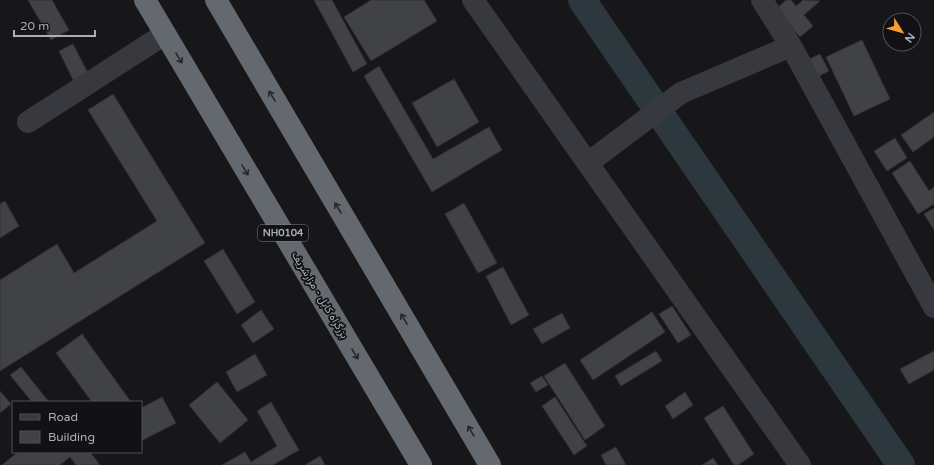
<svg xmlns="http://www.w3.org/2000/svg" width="934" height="465" font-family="'Varela Round',Vazirmatn,sans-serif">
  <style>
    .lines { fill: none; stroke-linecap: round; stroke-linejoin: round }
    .canal { stroke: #2c383d; stroke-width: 28 }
    .building { fill: #414246; stroke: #313135 }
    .minor { stroke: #38393e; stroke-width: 22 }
    .highway { stroke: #64686f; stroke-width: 22 }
    .oneway { stroke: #26282b }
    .labels { text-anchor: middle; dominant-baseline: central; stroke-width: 3.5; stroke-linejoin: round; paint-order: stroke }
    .shield { fill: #121214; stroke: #7c8088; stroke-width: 1 }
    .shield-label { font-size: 10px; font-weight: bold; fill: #a9afb9 }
    .street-label { font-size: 11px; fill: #a9afb9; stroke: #121214 }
  </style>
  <rect width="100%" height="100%" fill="#171719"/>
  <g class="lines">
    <path class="canal" d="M 582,0 L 901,465"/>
  </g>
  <path class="building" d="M 28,0 L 52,0 L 69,30 L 51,40 Z
    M 314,0 L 332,0 L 367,64 L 353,72 Z
    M 371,0 L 424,0 L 437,21 L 371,61 L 344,17 Z
    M 786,0 L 791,0 L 796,6 L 803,0 L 820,1 L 804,15 L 813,26 L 800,37 L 776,9 Z
    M 862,40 L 890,99 L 854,116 L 826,57 Z
    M 73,44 L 91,79 L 76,86 L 59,51 Z
    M 820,54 L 829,71 L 813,79 L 805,61 Z
    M 379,66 L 433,159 L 489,127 L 502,150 L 432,192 L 364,76 Z
    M 454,79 L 479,122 L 437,147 L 412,103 Z
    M 113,94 L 205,243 L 0,371 L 0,280 L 57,244 L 74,273 L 157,221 L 88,110 Z
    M 934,112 L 934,137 L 913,152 L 901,135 Z
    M 895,138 L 907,158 L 887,171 L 874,151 Z
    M 910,161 L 929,191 L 934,187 L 934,204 L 918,214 L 892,173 Z
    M 5,201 L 19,226 L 0,238 L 0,204 Z
    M 464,203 L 497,263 L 478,273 L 445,214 Z
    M 934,208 L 934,230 L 924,214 Z
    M 223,249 L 255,302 L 237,314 L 204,261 Z
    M 503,267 L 529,315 L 511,325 L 486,276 Z
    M 672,306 L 691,335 L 678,343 L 659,314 Z
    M 261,310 L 274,329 L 253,343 L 241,325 Z
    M 652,312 L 665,332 L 593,380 L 580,360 Z
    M 562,313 L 570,328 L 542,344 L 533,329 Z
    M 82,334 L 131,402 L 92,402 L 56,353 Z
    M 656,351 L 662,361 L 621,386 L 615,376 Z
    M 934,351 L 934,370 L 909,384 L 900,369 Z
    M 255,354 L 267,375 L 237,392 L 226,372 Z
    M 565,363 L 605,426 L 585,440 L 544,376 Z
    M 21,367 L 49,402 L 32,402 L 10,375 Z
    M 542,376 L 548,385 L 536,392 L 530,383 Z
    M 217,382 L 248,420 L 220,443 L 189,405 Z
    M 0,391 L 11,404 L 0,413 Z
    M 685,392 L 693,405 L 673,419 L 665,406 Z
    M 162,397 L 176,423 L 141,441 L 141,408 Z
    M 555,397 L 587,446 L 574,455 L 542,406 Z
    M 271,402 L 299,450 L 273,465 L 222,465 L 245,452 L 251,462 L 277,446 L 257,411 Z
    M 723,406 L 754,454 L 738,465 L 734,465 L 704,418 Z
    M 616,447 L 626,465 L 606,465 L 601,455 Z
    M 18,452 L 90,452 L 100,465 L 76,465 L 70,457 L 60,465 L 2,465 Z
    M 320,456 L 325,465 L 305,465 Z
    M 713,458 L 718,465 L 702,465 Z"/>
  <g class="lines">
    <path class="minor" d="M 473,0 L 800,465
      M 762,0 L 791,46 L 934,307
      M 28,122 L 165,34
      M 588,163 L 681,93 L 791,46"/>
    <path class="highway" d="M 145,0 L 421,465
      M 216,0 L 490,465"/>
  </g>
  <defs><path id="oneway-shaft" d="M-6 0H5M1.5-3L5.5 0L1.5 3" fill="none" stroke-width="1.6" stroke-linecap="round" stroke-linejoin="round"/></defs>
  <g class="oneway">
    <use href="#oneway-shaft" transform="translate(179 58) rotate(59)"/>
    <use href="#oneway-shaft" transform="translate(272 96) rotate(-121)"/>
    <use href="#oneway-shaft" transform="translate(245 170) rotate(59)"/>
    <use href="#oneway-shaft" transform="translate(338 208) rotate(-121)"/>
    <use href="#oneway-shaft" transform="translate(404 319) rotate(-121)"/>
    <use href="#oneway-shaft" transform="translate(355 354) rotate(59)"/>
    <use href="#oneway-shaft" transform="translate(471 431) rotate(-121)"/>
  </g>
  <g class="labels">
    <rect class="shield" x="258" y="225" width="50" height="16" rx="3"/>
    <g class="shield-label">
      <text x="283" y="233">NH0104</text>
    </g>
    <g class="street-label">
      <text transform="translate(320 295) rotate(59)">بزرگراه کابل - مزارشریف</text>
    </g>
  </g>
  <rect x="12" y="401" width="130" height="52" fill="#121214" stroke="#4e5156"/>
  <rect x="20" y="414" width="20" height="6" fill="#38393e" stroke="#4e5156"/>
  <text x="48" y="421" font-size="12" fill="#a9afb9">Road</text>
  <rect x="20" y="431" width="20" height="12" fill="#414246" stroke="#4e5156"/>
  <text x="48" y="441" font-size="12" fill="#a9afb9">Building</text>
  <g transform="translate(902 32) rotate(127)"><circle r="19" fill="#121214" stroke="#4e5156"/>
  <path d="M0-3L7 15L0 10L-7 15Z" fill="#f59e33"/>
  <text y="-6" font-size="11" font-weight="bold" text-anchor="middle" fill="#a9afb9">N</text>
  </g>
  <path d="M14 30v6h81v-6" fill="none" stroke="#a9afb9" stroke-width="2"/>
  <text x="20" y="30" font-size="12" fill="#a9afb9" stroke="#121214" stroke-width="3" paint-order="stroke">20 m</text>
</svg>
